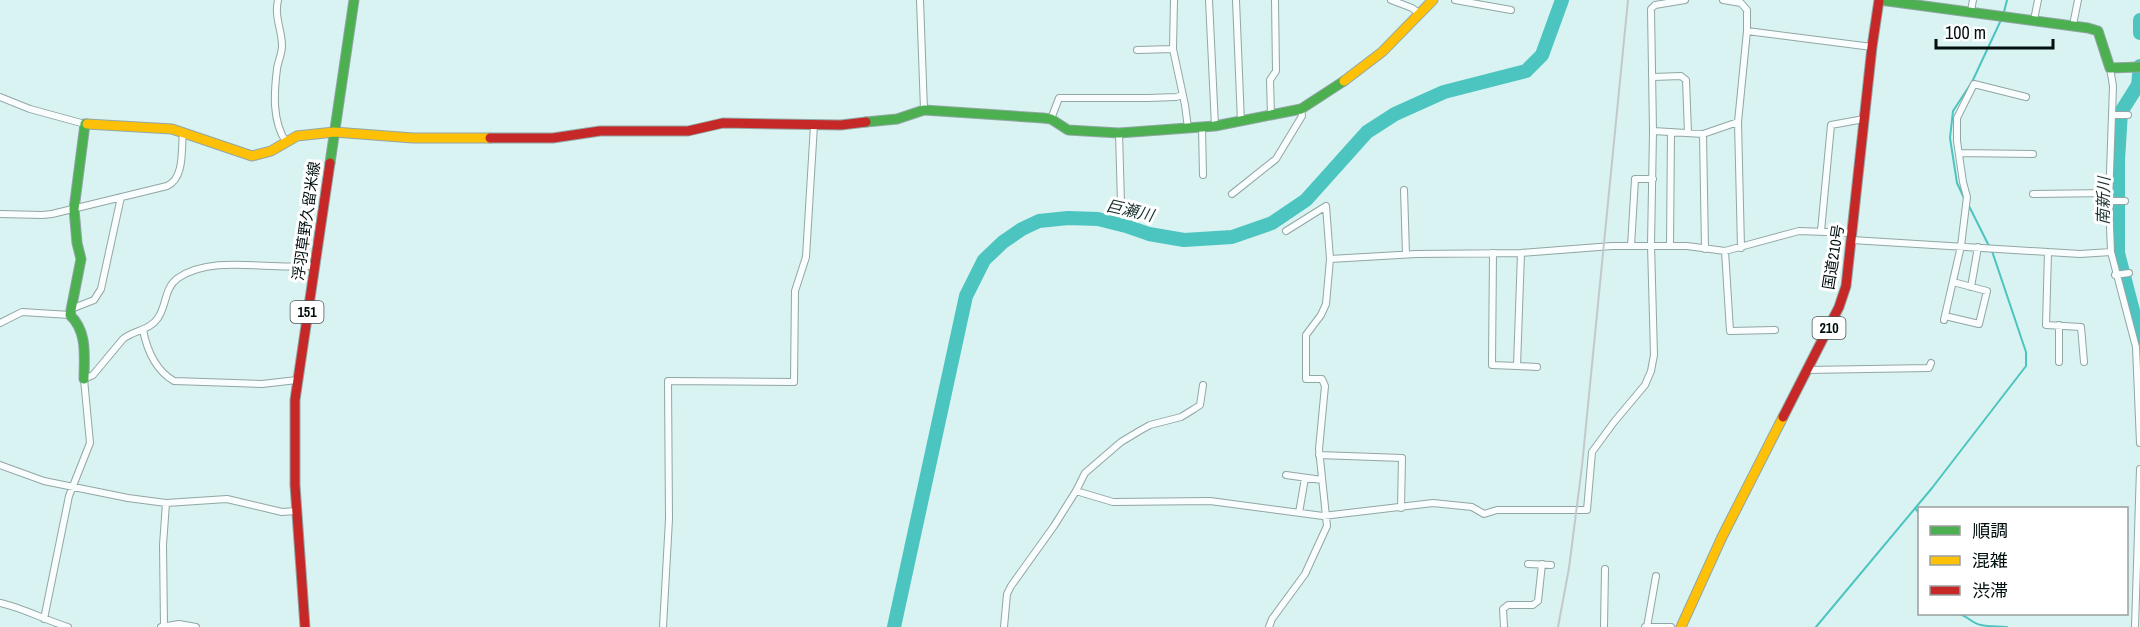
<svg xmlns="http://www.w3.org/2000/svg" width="2140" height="627" font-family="'Archivo Narrow','Noto Sans JP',sans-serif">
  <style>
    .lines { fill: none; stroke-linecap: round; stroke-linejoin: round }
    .stream { stroke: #4cc4c0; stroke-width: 2 }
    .river { stroke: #4cc4c0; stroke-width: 14 }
    .street-casing { stroke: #92a6a5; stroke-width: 8 }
    .fast-casing { stroke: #92a6a5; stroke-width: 11 }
    .slow-casing { stroke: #92a6a5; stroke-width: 11 }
    .jam-casing { stroke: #92a6a5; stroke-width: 11 }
    .street { stroke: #f9fdfd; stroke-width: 6 }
    .fast { stroke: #4caf50; stroke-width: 9 }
    .slow { stroke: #ffc107; stroke-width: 9 }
    .jam { stroke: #c62828; stroke-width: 9 }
    .rail { stroke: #c3c9c9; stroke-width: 2 }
    .labels { text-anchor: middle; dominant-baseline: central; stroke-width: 6; stroke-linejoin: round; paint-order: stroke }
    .shield { fill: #fff; stroke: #4c5656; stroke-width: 1.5 }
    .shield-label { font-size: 14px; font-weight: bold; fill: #000e0e }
    .street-label { font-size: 15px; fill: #000e0e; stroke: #fff }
    .water-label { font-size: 16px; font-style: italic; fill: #1a312f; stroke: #fff }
  </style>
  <rect width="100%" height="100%" fill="#d8f3f1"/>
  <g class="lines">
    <path class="stream" d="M 2004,12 L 2007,0
      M 1964,198 L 1957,183 L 1950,138 L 1953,111 L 1972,82 L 2001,20
      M 1969,206 L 1989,246
      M 1915,508 L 1920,514
      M 1958,614 C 1967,615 1971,623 1981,625 C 1989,627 1999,626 2007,627
      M 1816,627 L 1932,488 L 2026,366 L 2026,352 L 1992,251"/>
    <path class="river" d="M 2140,20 L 2140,33
      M 2140,66 L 2138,85 L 2121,112 L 2118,160 L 2118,253 L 2140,338
      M 894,627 L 966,296 L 984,260 L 1003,242 L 1022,229 L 1039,221 L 1068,218 L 1098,219 L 1126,226 L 1149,234 L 1184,240 L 1232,237 L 1272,223 L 1306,200 L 1367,132 L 1395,114 L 1444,92 L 1526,71 L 1542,55 L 1562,0"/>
    <g class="street-casing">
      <path id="street" d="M 278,0 C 274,17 282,30 282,46 C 282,54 278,61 277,69 C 274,93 272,121 286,142
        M 920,0 L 924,110
        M 1174,0 L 1173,49 L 1185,105 L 1188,128
        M 1209,0 L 1215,126
        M 1236,0 L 1241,122
        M 1391,0 L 1412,8 L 1420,14
        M 1455,0 L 1511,10
        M 1723,0 L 1741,3 L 1747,10 L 1747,31 L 1738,122 L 1741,248
        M 1971,11 L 1973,0
        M 2034,20 L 2038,0
        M 2073,25 L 2078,0
        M 1747,31 L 1872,47
        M 1137,50 L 1173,49
        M 2110,68 L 2113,86 L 2109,201 L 2111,252 L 2136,347 L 2140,443
        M 1653,77 L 1681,76 L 1686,80 L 1688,133
        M 0,97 L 30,109 L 85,124
        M 2113,115 L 2128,115
        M 1271,116 L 1270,80 L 1276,71 L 1275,0
        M 1051,119 L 1059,98 L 1148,98 L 1176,97 L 1183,95
        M 1202,127 L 1203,175
        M 1653,131 L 1703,134 L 1705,249
        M 1119,133 L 1121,203 L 1125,207 L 1147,212
        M 1703,134 L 1738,122
        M 1959,153 L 2033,154
        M 1404,190 L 1406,254
        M 1232,194 L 1276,159 L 1302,116 L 1301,109
        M 2033,194 L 2110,193
        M 2109,201 L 2125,201
        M 0,214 L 42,215 L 52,214 L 167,186 C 185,178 181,149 183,132
        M 1286,231 L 1326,206 L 1330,259
        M 1821,231 L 1831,125 L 1864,119
        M 1852,240 L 2080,254 L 2111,252
        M 1631,246 L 1635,179 L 1653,179
        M 1670,246 L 1671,132
        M 1725,251 L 1730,331 L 1775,330
        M 2048,252 L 2046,325 L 2081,327 L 2084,362
        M 1493,253 L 1492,365 L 1517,366
        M 1521,253 L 1517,366 L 1537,367
        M 2115,275 L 2129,273
        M 1971,287 L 1978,247
        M 71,309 L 94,300 L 101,289 L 121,197
        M 1945,316 L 1979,324 L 1987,291 L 1953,282
        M 1944,320 L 1961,246 L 1967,197 L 1963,182 L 1957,141 L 1957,118 L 1974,84 L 2026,97
        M 0,323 L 22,312 L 70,315
        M 143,330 C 147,350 155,370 174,381 L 262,384 L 297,380
        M 2059,362 L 2059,325
        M 1807,370 L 1929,368 L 1931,363
        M 1319,455 L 1402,458 L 1401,508
        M 0,465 L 44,481 L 128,498 L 166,503 L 227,499 L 282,512 L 296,511
        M 1286,475 L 1322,480
        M 1076,491 L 1113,502 L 1210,501 L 1323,516 L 1433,503 L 1472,507 L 1484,514 L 1497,510 L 1587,510 L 1592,452 L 1614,422 L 1645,385 L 1651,371 L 1654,355 L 1651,245 L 1653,131 L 1651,9 L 1655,5 L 1685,0
        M 1299,513 L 1305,478
        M 1528,564 L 1551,565
        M 0,603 C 23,608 45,620 68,627
        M 44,619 L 69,496 L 90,443 L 84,379 L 93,375 L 123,339 C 134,330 149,331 158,318 C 167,305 164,288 178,278 C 215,253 274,272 315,265
        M 164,626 L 163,545 L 166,503
        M 161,627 L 179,624 L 196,627
        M 663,627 L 669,519 L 668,381 L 794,382 L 795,291 L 806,257 L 814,125
        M 1004,627 L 1007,594 L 1011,586 L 1054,526 L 1076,491 L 1085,473 L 1121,442 L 1141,430 L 1150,425 L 1181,417 L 1194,409 L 1200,405 L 1203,385
        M 1269,627 L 1272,619 L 1305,574 L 1327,526 L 1319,449 L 1325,386 L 1322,379 L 1306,379 L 1306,335 L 1321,315 L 1326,304 L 1330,259 L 1416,254 L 1521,253 L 1612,246 L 1687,246 L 1725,251 L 1799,231 L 1853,233
        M 1504,627 L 1503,609 L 1508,605 L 1533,605 L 1538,601 L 1542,564
        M 1604,627 L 1605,569
        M 1645,627 L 1671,627
        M 1647,627 L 1656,576
        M 2135,627 L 2140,469"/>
    </g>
    <g class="fast-casing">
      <path id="fast" d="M 1880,0 L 2088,28 L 2098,31 L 2110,68 L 2140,67
        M 866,122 L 897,119 L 924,110 L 1043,118 L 1051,119 L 1068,130 L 1119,133 L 1215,126 L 1301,109 L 1344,81
        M 330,163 L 354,0
        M 84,379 C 84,357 88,332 70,315 L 81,259 L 77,243 L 74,209 L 85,124 L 87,124"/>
    </g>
    <g class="slow-casing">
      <path id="slow" d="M 1344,81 L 1382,52 L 1433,0
        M 87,124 L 172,129 L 252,156 L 271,151 L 297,136 L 334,132 L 413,138 L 490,138
        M 1681,627 L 1722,537 L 1783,417"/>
    </g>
    <g class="jam-casing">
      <path id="jam" d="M 490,138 L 553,138 L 600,131 L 688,131 L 723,123 L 841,125 L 866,122
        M 1783,417 L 1839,307 L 1846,286 L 1872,47 L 1879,0
        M 305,627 L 295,485 L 295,400 L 330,163"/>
    </g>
    <use href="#street" class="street"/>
    <use href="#fast" class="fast"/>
    <use href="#slow" class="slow"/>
    <use href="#jam" class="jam"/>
    <path class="rail" d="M 1558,627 L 1569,568 L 1582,466 L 1628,0"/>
  </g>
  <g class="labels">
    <g class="shield">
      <rect x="290.5" y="301" width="33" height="22" rx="4.5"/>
      <rect x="1812.5" y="317" width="33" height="22" rx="4.5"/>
    </g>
    <g class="shield-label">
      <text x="307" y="312">151</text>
      <text x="1829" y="328">210</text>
    </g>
    <g class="street-label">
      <text transform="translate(306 221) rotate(-82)">浮羽草野久留米線</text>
      <text transform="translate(1833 257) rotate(-81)">国道210号</text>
    </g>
    <g class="water-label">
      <text transform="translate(2103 201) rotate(-89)">南新川</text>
      <text transform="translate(1130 210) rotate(13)">巨瀬川</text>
    </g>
  </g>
  <rect x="1918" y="507" width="210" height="108" fill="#ffffff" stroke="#999f9f" stroke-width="1.5"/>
  <rect x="1930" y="526" width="30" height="9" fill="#4caf50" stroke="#999f9f" stroke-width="1.5"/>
  <text x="1972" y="537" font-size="18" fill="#000e0e">順調</text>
  <rect x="1930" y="556" width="30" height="9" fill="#ffc107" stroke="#999f9f" stroke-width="1.5"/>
  <text x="1972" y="567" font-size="18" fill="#000e0e">混雑</text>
  <rect x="1930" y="586" width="30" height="9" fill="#c62828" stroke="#999f9f" stroke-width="1.5"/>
  <text x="1972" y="597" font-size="18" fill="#000e0e">渋滞</text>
  <path d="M1936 39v9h117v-9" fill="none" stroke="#000e0e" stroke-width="3"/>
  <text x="1945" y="39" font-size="18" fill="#000e0e" stroke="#ffffff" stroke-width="4.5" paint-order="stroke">100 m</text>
</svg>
